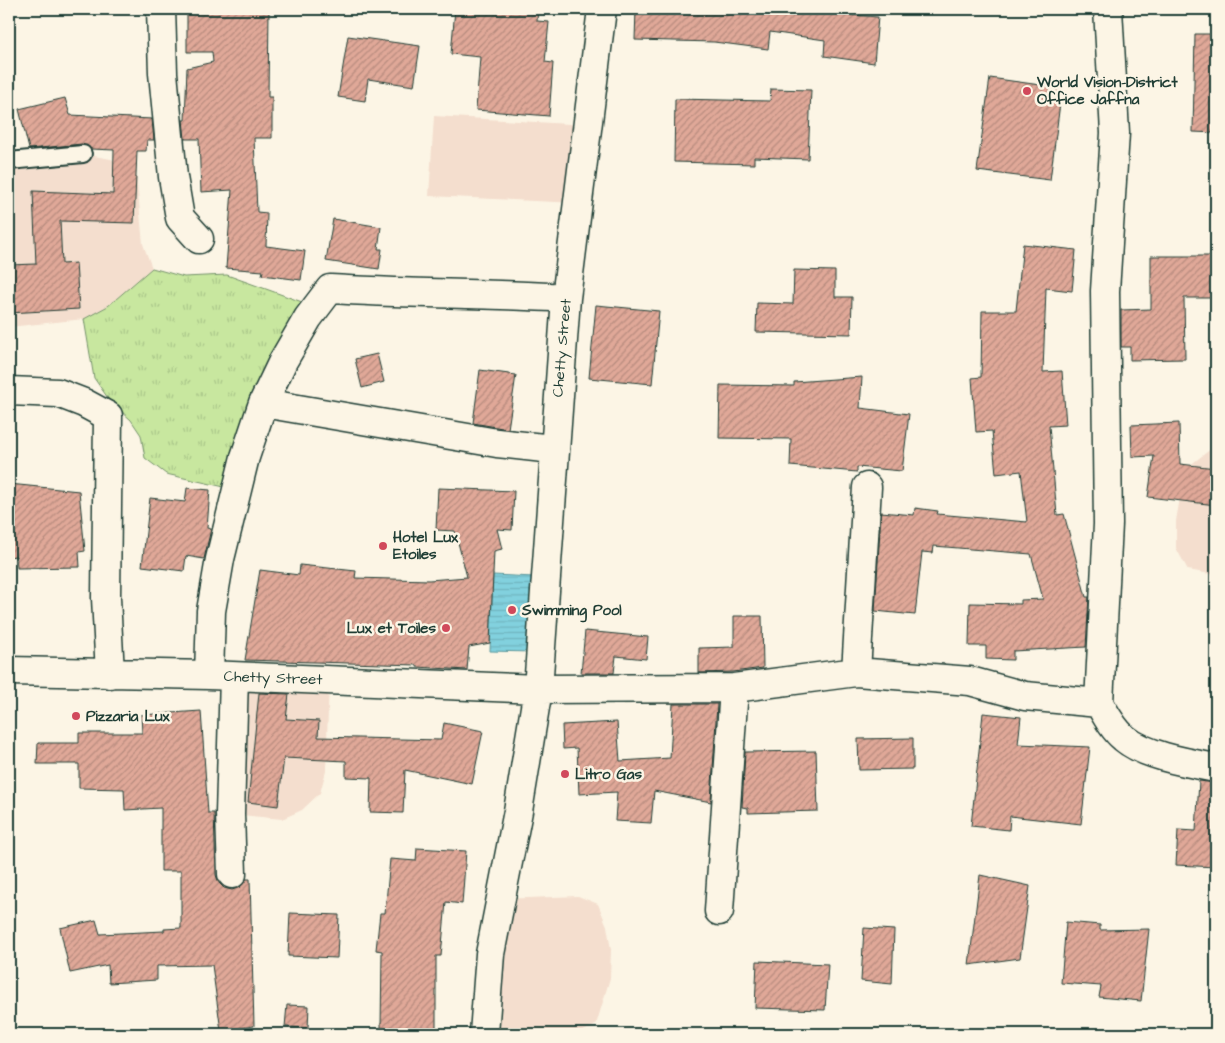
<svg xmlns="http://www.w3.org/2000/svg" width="1225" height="1043" font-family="'Architects Daughter',sans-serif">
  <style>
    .built { fill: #f4dece }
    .grass { fill: url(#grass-tufts); stroke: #74926a }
    .water { fill: url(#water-rules); stroke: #5a969a }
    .building { fill: url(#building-hatch); stroke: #1f3d34 }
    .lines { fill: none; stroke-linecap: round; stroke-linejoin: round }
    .service-casing { stroke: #1f3d34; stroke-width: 20 }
    .minor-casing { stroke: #1f3d34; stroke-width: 31 }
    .service { stroke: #fcf5e5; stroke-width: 16 }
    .minor { stroke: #fcf5e5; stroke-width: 28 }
    .poi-dot { fill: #d1495b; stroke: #fcf5e5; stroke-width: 2 }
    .labels { text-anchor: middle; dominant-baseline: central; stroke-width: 5; stroke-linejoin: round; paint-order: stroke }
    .poi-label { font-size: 15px; font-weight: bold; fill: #1f3d34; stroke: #fcf5e5; text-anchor: start }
    .street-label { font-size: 15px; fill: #1f3d34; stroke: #fcf5e5 }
  </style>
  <defs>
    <pattern id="grass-tufts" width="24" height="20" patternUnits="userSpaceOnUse" patternTransform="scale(1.25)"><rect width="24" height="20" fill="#c8e79f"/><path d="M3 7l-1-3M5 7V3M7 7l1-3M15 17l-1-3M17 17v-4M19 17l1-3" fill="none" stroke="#abc78a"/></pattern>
    <pattern id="water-rules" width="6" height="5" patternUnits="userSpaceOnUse" patternTransform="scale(1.25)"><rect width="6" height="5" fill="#82d1de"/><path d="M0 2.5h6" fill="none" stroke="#70b4bf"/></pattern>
    <pattern id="building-hatch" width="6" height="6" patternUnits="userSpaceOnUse" patternTransform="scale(1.25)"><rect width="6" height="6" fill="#e0a898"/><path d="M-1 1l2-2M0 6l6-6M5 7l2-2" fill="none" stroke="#b58a7d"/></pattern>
  </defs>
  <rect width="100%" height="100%" fill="#fcf5e5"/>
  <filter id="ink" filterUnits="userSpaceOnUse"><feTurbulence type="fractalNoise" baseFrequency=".02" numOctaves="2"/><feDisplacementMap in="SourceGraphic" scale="10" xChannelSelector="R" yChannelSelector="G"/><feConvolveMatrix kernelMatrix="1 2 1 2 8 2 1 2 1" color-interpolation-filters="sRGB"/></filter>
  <g filter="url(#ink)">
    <path class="built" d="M 434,116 L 586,125 L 577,203 L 429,196 Z
      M 83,154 L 111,159 L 136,172 L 143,244 L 152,268 L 108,306 L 84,319 L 9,327 L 9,161 Z
      M 1216,445 L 1216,575 L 1188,570 L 1176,548 L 1176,521 L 1181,492 L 1189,466 Z
      M 234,677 L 329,680 L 326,771 L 320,793 L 302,810 L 282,819 L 230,814 Z
      M 578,896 L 598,904 L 607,926 L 611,950 L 610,978 L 596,1025 L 577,1034 L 484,1033 L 502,899 Z"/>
    <path class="grass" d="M 152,268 L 184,277 L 227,275 L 316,307 L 238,490 L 166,474 L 145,458 L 141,435 L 131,420 L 110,401 L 94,378 L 84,319 L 108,306 Z"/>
    <path class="water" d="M 493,575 L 534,577 L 531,652 L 490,651 Z"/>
    <path class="building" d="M 187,9 L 269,9 L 268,97 L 272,97 L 272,138 L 254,138 L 257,212 L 267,213 L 266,246 L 305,251 L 301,280 L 262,275 L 263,271 L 226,268 L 232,190 L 201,192 L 199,139 L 185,139 L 183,120 L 185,120 L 187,68 L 213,62 L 212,52 L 187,52 Z
      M 455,9 L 538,9 L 537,21 L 549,22 L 545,62 L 553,63 L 549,116 L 476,110 L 480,57 L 451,54 Z
      M 636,9 L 799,9 L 799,11 L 878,17 L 874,63 L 824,56 L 825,40 L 770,32 L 768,49 L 714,42 L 635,40 Z
      M 1195,34 L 1216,34 L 1216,133 L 1193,132 Z
      M 348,36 L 420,46 L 414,86 L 368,79 L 365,101 L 338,97 Z
      M 990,78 L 1062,88 L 1050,180 L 977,171 Z
      M 771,89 L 811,90 L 808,159 L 754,157 L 754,164 L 674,162 L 675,99 L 770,101 Z
      M 65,98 L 70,115 L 152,119 L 154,140 L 147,140 L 146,151 L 137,151 L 134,223 L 60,221 L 62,264 L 76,263 L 79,309 L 9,313 L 9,265 L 36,264 L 33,191 L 113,194 L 114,150 L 91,149 L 82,144 L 29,149 L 19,109 Z
      M 333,219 L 381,227 L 378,249 L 382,249 L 379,269 L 326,261 Z
      M 1023,244 L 1076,250 L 1072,291 L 1046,288 L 1043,372 L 1062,371 L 1066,425 L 1049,426 L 1057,515 L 1064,514 L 1086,597 L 1089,597 L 1086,647 L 1013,651 L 1013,660 L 986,659 L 986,646 L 969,646 L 970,603 L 1021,604 L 1021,600 L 1043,599 L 1031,554 L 934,546 L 933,553 L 922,552 L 915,615 L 875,611 L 881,512 L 914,515 L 915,508 L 938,511 L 937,514 L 1027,522 L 1021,471 L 996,474 L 992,431 L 976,432 L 972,378 L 981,377 L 982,311 L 1016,311 Z
      M 1151,256 L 1216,256 L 1215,298 L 1184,298 L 1185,359 L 1130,360 L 1130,347 L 1121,347 L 1121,310 L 1151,309 Z
      M 794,270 L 835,271 L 835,297 L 852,297 L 851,334 L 756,332 L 757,303 L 793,304 Z
      M 596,305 L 659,311 L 652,384 L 589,378 Z
      M 377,354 L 384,382 L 362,388 L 355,359 Z
      M 480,370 L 516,375 L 508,429 L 473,423 Z
      M 862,377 L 860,408 L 909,414 L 902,471 L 857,467 L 857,472 L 790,466 L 791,439 L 719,438 L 720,385 L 794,386 L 794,382 Z
      M 1179,423 L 1180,464 L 1216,468 L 1216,505 L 1148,497 L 1154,456 L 1132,457 L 1131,425 Z
      M 9,484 L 79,491 L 85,551 L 79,552 L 80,567 L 17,568 L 16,556 L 9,557 Z
      M 187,488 L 210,490 L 207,528 L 211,529 L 204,559 L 186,556 L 184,571 L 142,566 L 150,498 L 185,502 Z
      M 438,488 L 514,491 L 512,530 L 497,529 L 502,549 L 494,551 L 490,643 L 469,647 L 467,670 L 417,667 L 417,665 L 245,660 L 260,570 L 299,575 L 300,565 L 356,571 L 355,578 L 429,580 L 467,577 L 455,531 L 436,530 Z
      M 734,616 L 762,616 L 763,668 L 733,672 L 699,673 L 699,648 L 734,647 Z
      M 585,631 L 648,637 L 646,659 L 616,656 L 614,673 L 581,673 Z
      M 259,693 L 289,694 L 286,719 L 319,721 L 318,737 L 441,740 L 444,723 L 483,731 L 472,784 L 405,770 L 403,813 L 370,812 L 371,778 L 346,777 L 346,761 L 284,758 L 278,806 L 248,802 Z
      M 673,704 L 717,704 L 711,802 L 654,791 L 651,823 L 615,821 L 617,792 L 579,794 L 577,748 L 563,749 L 562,725 L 617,722 L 620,761 L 670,758 Z
      M 201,711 L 208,813 L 214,813 L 216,875 L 219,883 L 224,888 L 232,890 L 240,887 L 246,879 L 250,879 L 254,1026 L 221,1031 L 212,965 L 157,966 L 157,980 L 109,983 L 108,965 L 70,973 L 60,928 L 96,920 L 100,934 L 164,931 L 164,929 L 181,928 L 181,871 L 161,871 L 161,808 L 125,810 L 124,789 L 79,788 L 79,764 L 37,764 L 38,743 L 79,743 L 79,733 L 142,733 L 141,715 Z
      M 983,713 L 1021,717 L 1018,744 L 1090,747 L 1081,824 L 1010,816 L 1009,830 L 971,826 Z
      M 913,738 L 913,769 L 859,770 L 858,739 Z
      M 816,751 L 818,811 L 748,813 L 748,808 L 742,807 L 745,752 Z
      M 1199,781 L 1216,783 L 1216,867 L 1176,865 L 1178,830 L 1196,831 Z
      M 417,848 L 466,851 L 462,904 L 446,902 L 441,956 L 436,956 L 436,1029 L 381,1029 L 382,951 L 376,950 L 380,913 L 385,913 L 390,859 L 416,861 Z
      M 980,875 L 1030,886 L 1020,958 L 969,965 Z
      M 290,913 L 339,915 L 337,958 L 288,956 Z
      M 1066,922 L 1100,925 L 1100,930 L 1149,929 L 1141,1001 L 1099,997 L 1101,986 L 1061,983 Z
      M 864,928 L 894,930 L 892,984 L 861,981 Z
      M 757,961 L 828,964 L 825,1010 L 755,1008 Z
      M 287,1005 L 309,1006 L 308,1028 L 285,1027 Z"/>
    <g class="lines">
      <g class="service-casing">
        <path id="service" d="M 9,161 L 83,154"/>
      </g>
      <g class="minor-casing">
        <path id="minor" d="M 161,9 L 163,73 L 173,177 L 180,218 L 199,239
          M 9,391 L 58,393 L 84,403 L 108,416 L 106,598 L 110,674
          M 263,403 L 497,443 L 553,449
          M 9,671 L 209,675 L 538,689 L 734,688 L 856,672 L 970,681 L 1025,696 L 1099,703 C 1106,715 1113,729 1124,738 C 1145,756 1189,763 1216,768
          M 856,672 L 867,487
          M 209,675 L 211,611 L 220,559 L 245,457 L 263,403 L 283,361 L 308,318 L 330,289 C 408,294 487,293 566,298
          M 1099,703 L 1108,524 L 1105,291 L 1115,133 L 1108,9
          M 232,874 L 230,814 L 234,677
          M 719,911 L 734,688
          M 484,1034 L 490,954 L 518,811 L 538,689 L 566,298 L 602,9"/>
      </g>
      <use href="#service" class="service"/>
      <use href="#minor" class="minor"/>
    </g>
  </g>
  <g class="poi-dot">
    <circle cx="1027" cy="91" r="5"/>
    <circle cx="383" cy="546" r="5"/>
    <circle cx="512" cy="610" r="5"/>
    <circle cx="446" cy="628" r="5"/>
    <circle cx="76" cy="716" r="5"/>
    <circle cx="565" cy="774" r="5"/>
  </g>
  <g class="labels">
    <g class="poi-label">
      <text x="1037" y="82">World Vision-District<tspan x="1037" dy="17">Office Jaffna</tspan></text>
      <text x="393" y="537">Hotel Lux<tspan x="393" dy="17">Etoiles</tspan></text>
      <text x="522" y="610">Swimming Pool</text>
      <text x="436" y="628" text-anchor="end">Lux et Toiles</text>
      <text x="86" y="716">Pizzaria Lux</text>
      <text x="575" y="774">Litro Gas</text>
    </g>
    <g class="street-label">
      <text transform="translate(562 348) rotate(-85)">Chetty Street</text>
      <text transform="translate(273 678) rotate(2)">Chetty Street</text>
    </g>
  </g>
  <rect width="1225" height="1043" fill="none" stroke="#fcf5e5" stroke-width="30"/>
  <rect x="15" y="15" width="1195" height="1013" fill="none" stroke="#1f3d34" stroke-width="2" filter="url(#ink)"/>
</svg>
